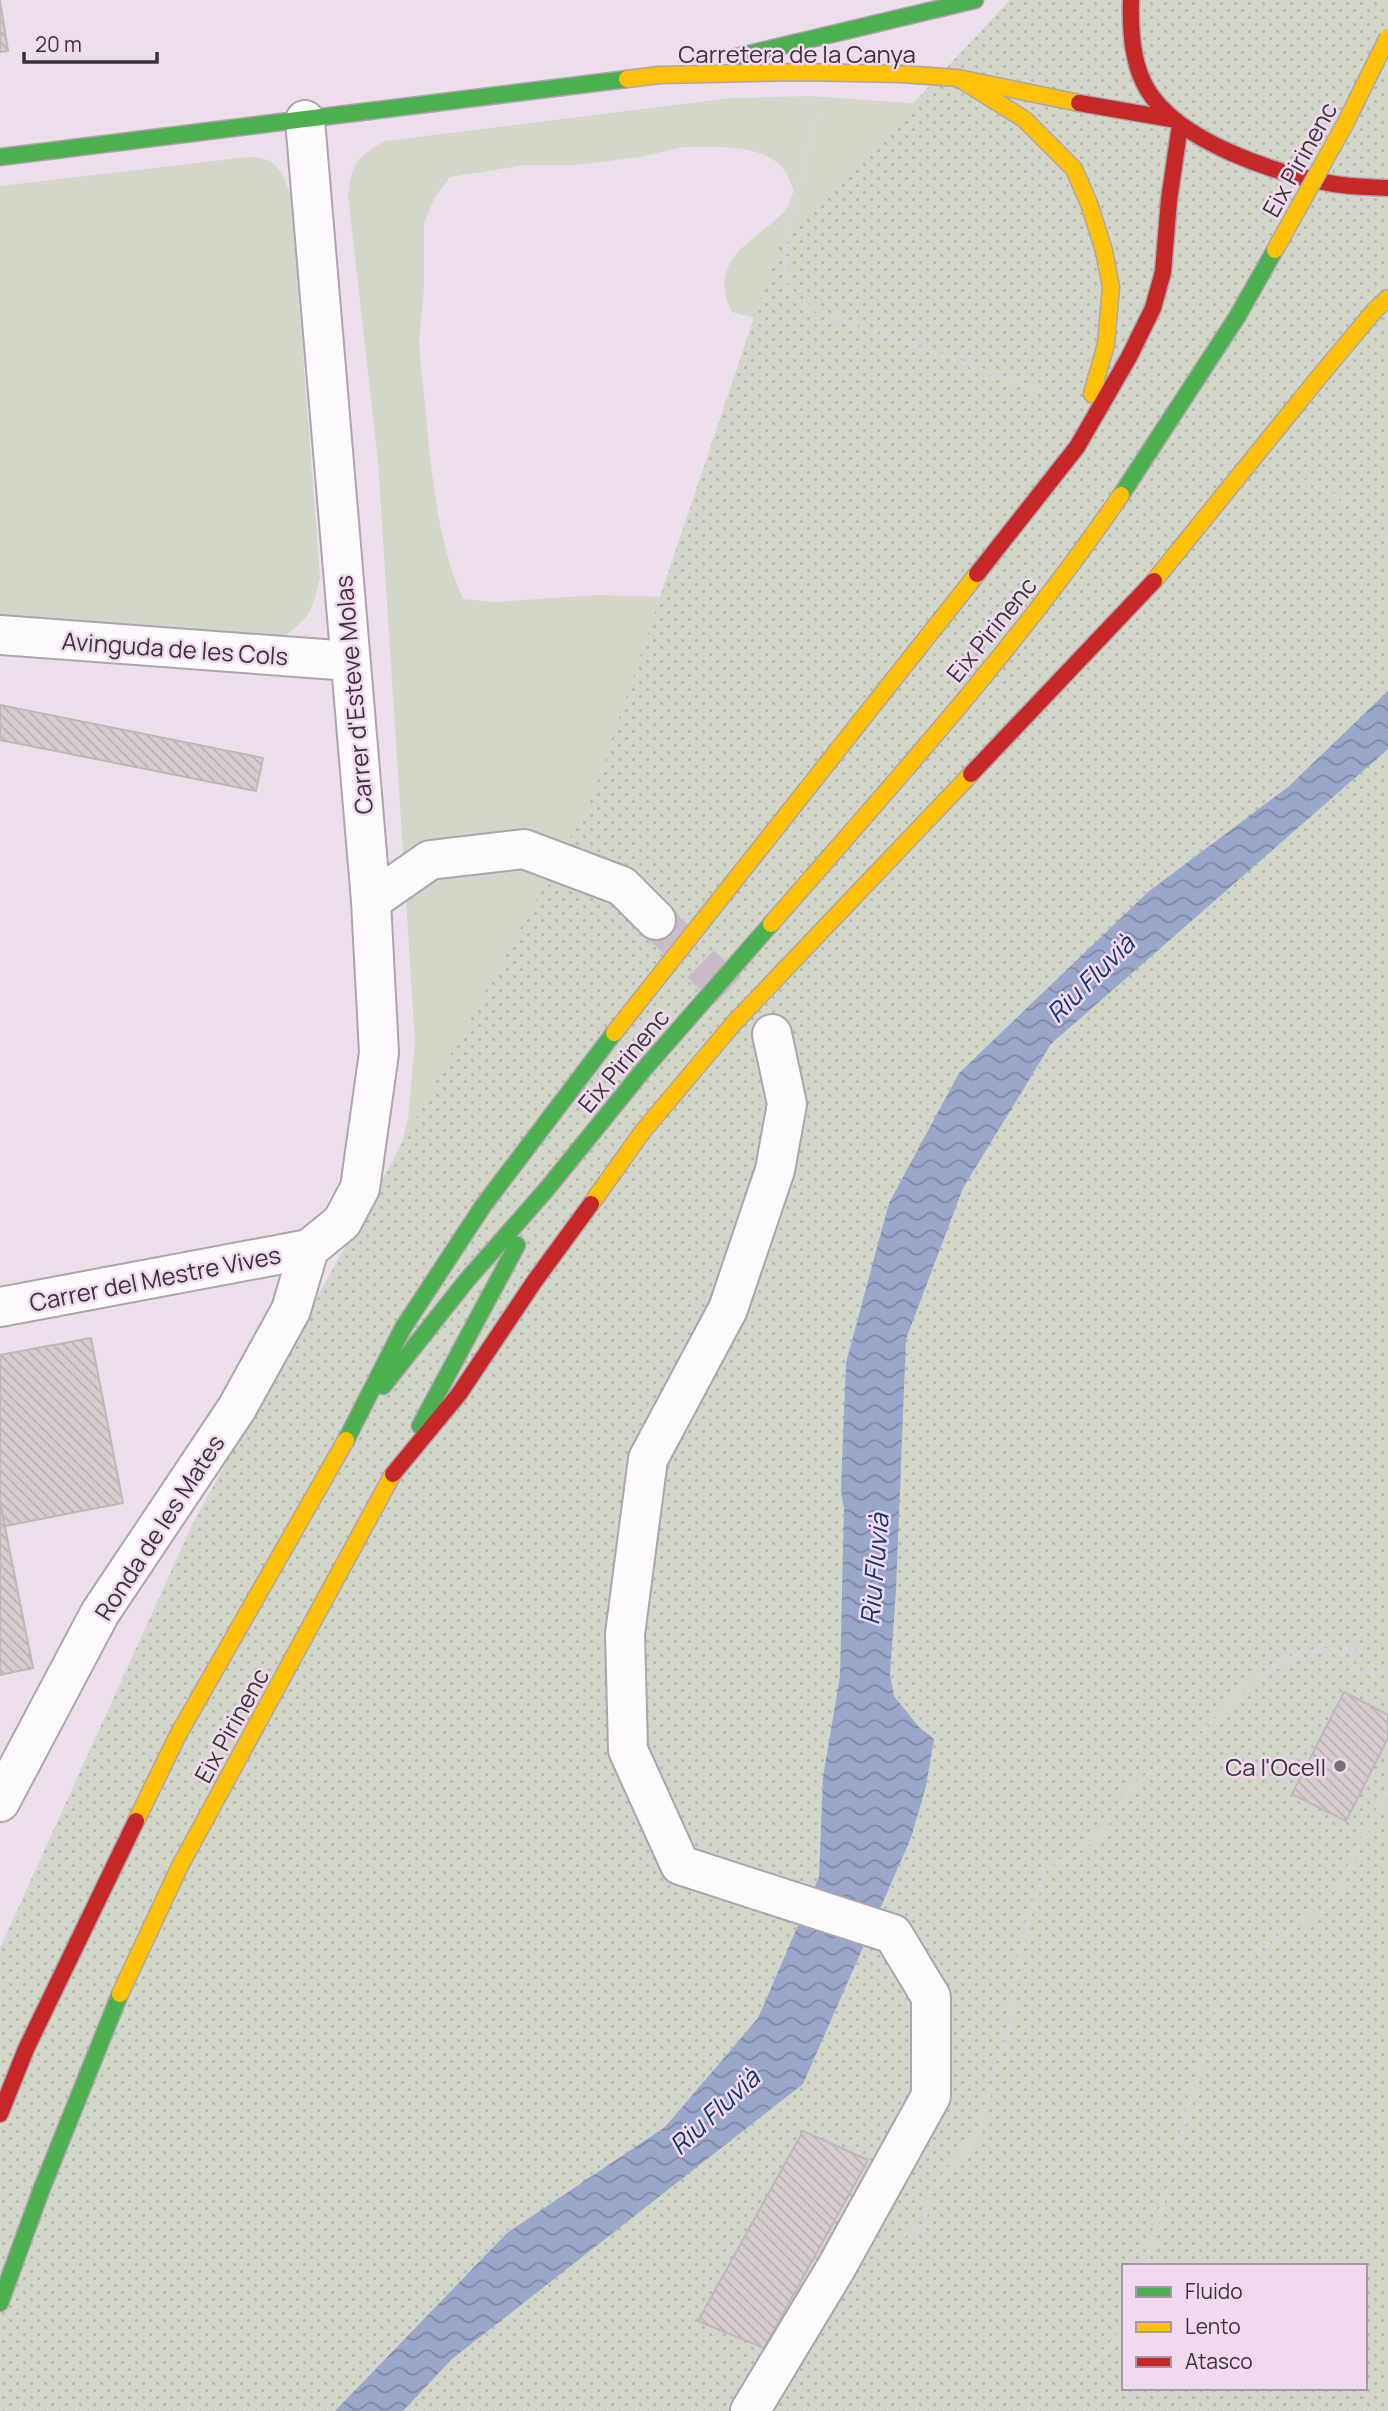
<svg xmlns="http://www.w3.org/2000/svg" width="1388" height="2411" font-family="Manrope,sans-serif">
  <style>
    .grass { fill: #d2d7ca; fill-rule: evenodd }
    .park { fill: url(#park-dots); fill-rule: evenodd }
    .water { fill: url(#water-waves) }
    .building { fill: url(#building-back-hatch); stroke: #c1b7b8; stroke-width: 2 }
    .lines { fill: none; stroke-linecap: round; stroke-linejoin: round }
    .street-tunnel { stroke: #c9bcc8; stroke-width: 38; stroke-dasharray: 38 19; stroke-linecap: butt }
    .street-casing { stroke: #aea4ad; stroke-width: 42 }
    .fast-casing { stroke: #aea4ad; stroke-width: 19 }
    .slow-casing { stroke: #aea4ad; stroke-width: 19 }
    .jam-casing { stroke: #aea4ad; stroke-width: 19 }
    .path { stroke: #d8d4d7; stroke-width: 4.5; stroke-dasharray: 7 3.5; stroke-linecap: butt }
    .street { stroke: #fcfafc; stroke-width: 38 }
    .fast { stroke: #4caf50; stroke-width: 16 }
    .slow { stroke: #ffc107; stroke-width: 16 }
    .jam { stroke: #c62828; stroke-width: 16 }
    .slow-bridge-casing { stroke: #aea4ad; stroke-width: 19; stroke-linecap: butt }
    .slow-bridge { stroke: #ffc107; stroke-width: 16 }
    .poi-dot { fill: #796f78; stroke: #f1daf0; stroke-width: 2.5 }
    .labels { text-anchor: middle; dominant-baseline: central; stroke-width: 5; stroke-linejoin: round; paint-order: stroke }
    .street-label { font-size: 24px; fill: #3b323a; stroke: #f1daf0 }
    .poi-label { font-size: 24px; fill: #3b323a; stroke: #f1daf0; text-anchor: end }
    .water-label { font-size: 26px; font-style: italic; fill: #14356b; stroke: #f1daf0 }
  </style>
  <defs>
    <pattern id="park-dots" width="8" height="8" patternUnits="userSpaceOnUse" patternTransform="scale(1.75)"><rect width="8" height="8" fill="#d2d7ca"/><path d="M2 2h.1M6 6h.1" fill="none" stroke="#b5b9ae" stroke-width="1.8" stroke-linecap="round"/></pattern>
    <pattern id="water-waves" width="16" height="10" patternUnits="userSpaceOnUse" patternTransform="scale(1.75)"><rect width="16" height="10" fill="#99a8ca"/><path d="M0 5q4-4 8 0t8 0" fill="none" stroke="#7e89a5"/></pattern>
    <pattern id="building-back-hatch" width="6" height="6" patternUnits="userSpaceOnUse" patternTransform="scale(1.75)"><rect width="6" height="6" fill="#d8cecf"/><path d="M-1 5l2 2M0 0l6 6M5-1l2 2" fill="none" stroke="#bab1b2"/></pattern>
  </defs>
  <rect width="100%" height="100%" fill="#ecdfeb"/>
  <path class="grass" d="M 811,96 L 922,104 L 970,122 L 388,1197 L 408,1119 L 415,1041 L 378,461 L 348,196 C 352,163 356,157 385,141 L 731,98 ZM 683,147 C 714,147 757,143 781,166 C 787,171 790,183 794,191 C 791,197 789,205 785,211 C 756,241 705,259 732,312 L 815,335 L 665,597 L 599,595 L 494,602 L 463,599 C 432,531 430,443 421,368 L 419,340 L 424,288 L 424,223 L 435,197 L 450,177 L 526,165 L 575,165 L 640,157 Z
    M 248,157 C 277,157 282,171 291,196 L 320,577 C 312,612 310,619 280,639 L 0,622 L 0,186 Z"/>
  <path class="park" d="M 1010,0 L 1388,0 L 1388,2411 L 0,2411 L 0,1948 L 193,1523 L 593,796 L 777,249 ZM 1124,2266 L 1365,2266 L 1365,2388 L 1124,2388 Z"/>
  <path class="water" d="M 1388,691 L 1388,749 L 1051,1044 L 963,1188 L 906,1339 L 896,1590 L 890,1674 L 894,1696 L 919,1727 L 934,1739 L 926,1786 L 911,1838 L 803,2084 L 452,2359 L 403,2411 L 335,2411 L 507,2233 L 665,2127 L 758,2018 L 819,1877 L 823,1777 L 840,1676 L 844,1509 L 841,1490 L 846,1363 L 889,1203 L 959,1073 L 1148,892 L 1288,787 Z"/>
  <path class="building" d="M 0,0 L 8,51 L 0,52 Z
    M 0,705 L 263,758 L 256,791 L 0,740 Z
    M 91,1338 L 123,1503 L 5,1526 L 0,1502 L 0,1355 Z
    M 0,1502 L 33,1668 L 0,1675 Z
    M 1344,1692 L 1388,1715 L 1388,1738 L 1346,1821 L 1292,1794 Z
    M 803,2131 L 868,2160 L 764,2348 L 698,2321 Z"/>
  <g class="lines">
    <path class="street-tunnel" d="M 660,924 L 744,1006"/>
    <g class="street-casing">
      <path id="street" d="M 0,635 L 350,661
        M 371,901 L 430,860 L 524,849 L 622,886 L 656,920
        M 0,1307 L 309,1249 L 342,1222 L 360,1188 L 379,1053 L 371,901 L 305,120
        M 0,1802 L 100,1613 L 237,1408 L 291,1310 L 309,1249
        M 750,2411 L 836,2268 L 931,2096 L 931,1997 L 893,1934 L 680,1865 L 628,1750 L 625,1634 L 648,1459 L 728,1309 L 775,1170 L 787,1104 L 772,1034"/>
    </g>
    <g class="fast-casing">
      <path id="fast" d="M 736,57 L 975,0
        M 0,157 L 627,79
        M 1121,495 L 1237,317 L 1275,250
        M 383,1386 L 467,1280 L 546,1190 L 645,1068 L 771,924
        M 420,1426 L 517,1245
        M 346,1440 L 403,1328 L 483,1206 L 614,1033
        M 0,2303 L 42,2188 L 120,1994"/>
    </g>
    <g class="slow-casing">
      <path id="slow" d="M 958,78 L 1024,119 L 1074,169 L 1090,206 L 1104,251 L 1111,287 L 1106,344 L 1092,394
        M 627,79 L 659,75 L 800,72 L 901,74 L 958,78 L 1079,103
        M 1154,581 L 1319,377 L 1375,310 L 1388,298
        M 771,924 C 892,785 1017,647 1121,495
        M 614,1033 L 977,574
        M 591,1204 L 643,1131 L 734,1023 L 971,774
        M 136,1821 L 178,1735 L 346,1440
        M 120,1994 L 180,1866 L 393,1474"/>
    </g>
    <g class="jam-casing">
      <path id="jam" d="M 1131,0 C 1130,28 1132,64 1147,89 C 1178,142 1277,174 1334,184 C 1352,187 1370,187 1388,188
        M 1079,103 L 1171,119
        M 977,574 L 1077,447 L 1129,357 L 1153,308 L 1163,272 L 1169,200 L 1180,125
        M 971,774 L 1154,581
        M 393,1474 L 459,1394 L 534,1282 L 591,1204
        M 0,2114 L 26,2049 L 136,1821"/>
    </g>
    <path class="path" d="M 819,113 C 807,150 769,264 794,295 C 807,311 862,327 882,334 C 936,353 990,373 1043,392
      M 1304,481 C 1341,497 1363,512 1388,544
      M 903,2235 L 924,2226 L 928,2194 L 980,2133 L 991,2083 L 1009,2031 L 1015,1984 L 1028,1920 L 1044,1873 L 1098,1836 L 1129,1790 L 1196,1738 L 1249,1682 L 1303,1652 L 1353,1648 L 1351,1672 L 1388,1673
      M 1145,2266 L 1217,2009 L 1256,1952 L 1332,1904 L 1361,1842 L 1388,1791
      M 1053,2411 L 1124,2329"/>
    <use href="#street" class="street"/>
    <use href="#fast" class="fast"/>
    <use href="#slow" class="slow"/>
    <use href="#jam" class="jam"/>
    <g class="slow-bridge-casing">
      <path id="slow-bridge" d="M 1275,250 L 1345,124 L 1388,37"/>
    </g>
    <use href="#slow-bridge" class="slow-bridge"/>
  </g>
  <circle class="poi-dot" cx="1340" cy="1766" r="7"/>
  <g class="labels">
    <g class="street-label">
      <text x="797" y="53">Carretera de la Canya</text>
      <text transform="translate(1299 159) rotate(-61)">Eix Pirinenc</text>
      <text transform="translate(991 629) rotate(-51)">Eix Pirinenc</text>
      <text transform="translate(175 648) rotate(4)">Avinguda de les Cols</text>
      <text transform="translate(353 695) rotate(-95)">Carrer d'Esteve Molas</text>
      <text transform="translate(623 1060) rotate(-50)">Eix Pirinenc</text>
      <text transform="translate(155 1278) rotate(-11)">Carrer del Mestre Vives</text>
      <text transform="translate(159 1527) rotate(-57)">Ronda de les Mates</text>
      <text transform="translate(231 1725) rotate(-61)">Eix Pirinenc</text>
    </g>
    <g class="poi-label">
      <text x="1326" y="1766">Ca l'Ocell</text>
    </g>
    <g class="water-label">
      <text transform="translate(1090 978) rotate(-45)">Riu Fluvià</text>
      <text transform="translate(874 1569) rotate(-85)">Riu Fluvià</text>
      <text transform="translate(714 2111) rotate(-43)">Riu Fluvià</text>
    </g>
  </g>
  <rect x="1122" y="2264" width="245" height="126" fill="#f1daf0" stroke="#a897a7" stroke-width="2"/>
  <rect x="1136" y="2287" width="35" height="10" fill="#4caf50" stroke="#a897a7" stroke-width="2"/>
  <text x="1185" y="2299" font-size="21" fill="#3b323a">Fluido</text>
  <rect x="1136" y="2322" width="35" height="10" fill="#ffc107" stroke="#a897a7" stroke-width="2"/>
  <text x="1185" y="2334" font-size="21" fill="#3b323a">Lento</text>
  <rect x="1136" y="2357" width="35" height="10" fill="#c62828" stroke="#a897a7" stroke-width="2"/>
  <text x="1185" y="2369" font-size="21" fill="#3b323a">Atasco</text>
  <path d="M24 52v10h133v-10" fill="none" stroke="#3b323a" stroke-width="3.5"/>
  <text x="35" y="52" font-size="21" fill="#3b323a" stroke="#f1daf0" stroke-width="5" paint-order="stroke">20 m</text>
</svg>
